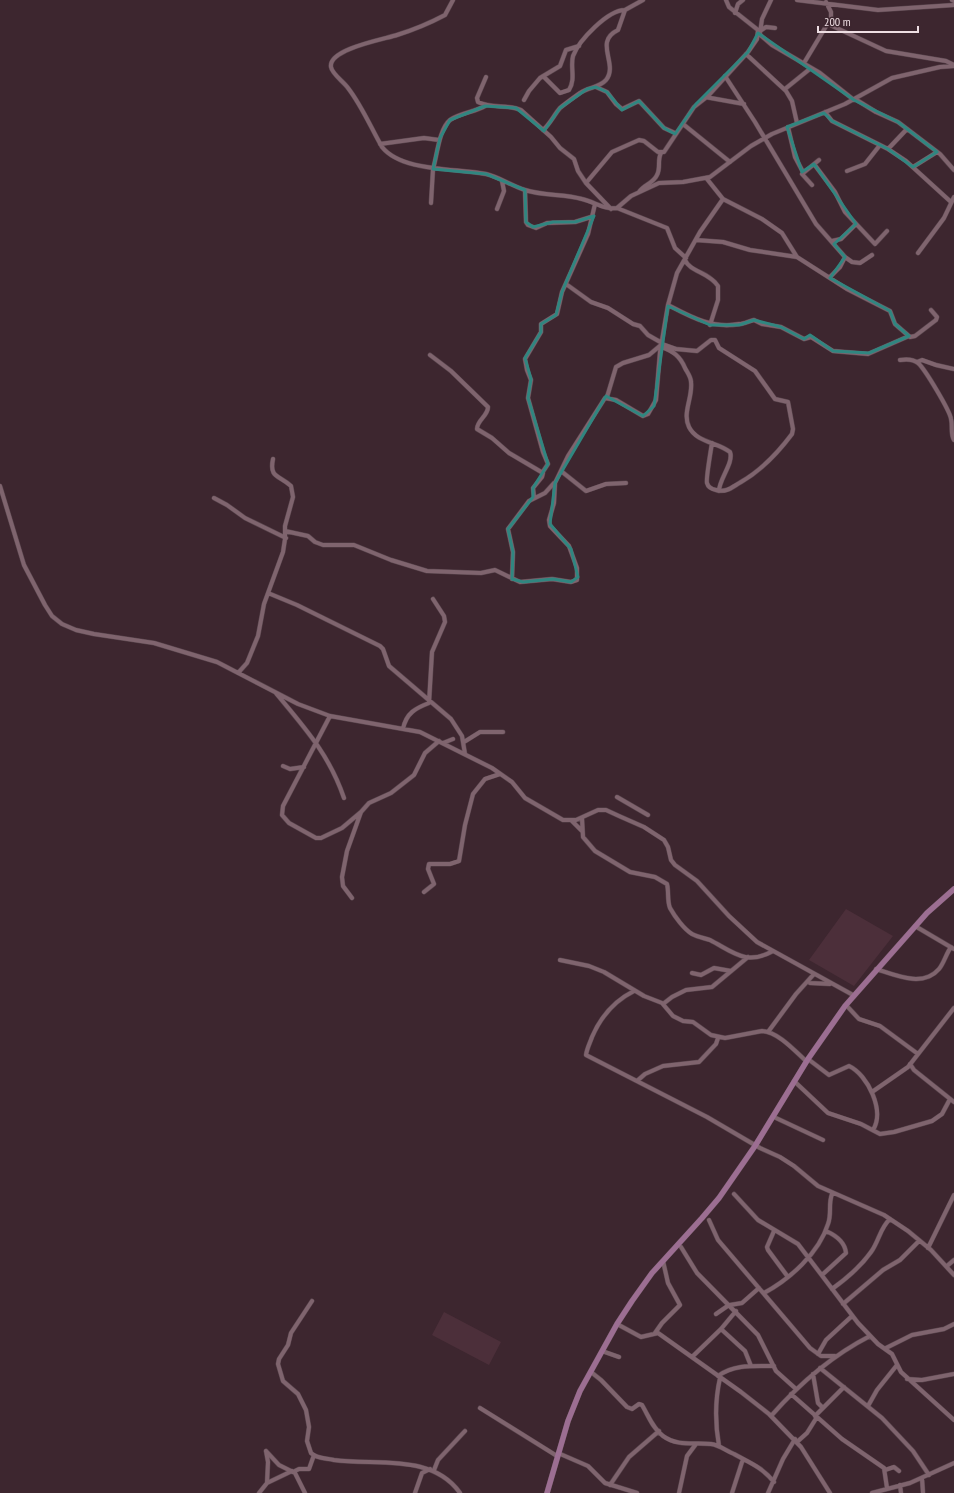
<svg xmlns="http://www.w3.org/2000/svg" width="954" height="1493" font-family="'PT Sans Narrow',sans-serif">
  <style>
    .built { fill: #4c2f3a }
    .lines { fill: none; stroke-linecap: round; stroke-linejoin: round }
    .minor-casing { stroke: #58444c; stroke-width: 5 }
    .secondary-casing { stroke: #58444c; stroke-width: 6 }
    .minor { stroke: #7f646e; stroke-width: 4 }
    .secondary { stroke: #9c6e92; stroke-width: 5.5 }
    .marked { fill: none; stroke: #308680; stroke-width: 3; stroke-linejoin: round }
  </style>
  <rect width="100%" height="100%" fill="#3d262f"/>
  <path class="built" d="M 846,909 L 893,936 L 854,986 L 809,960 Z
    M 444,1312 L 501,1342 L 489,1365 L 432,1335 Z"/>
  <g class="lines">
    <g class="minor-casing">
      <path id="minor" d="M 453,0 L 445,15 C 430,23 413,30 397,35 C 385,39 328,49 331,67 C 332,74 344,82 348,88 C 362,106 371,128 382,147 C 402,172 456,168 486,174 C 499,177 512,186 525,190 C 544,196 564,194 582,199 C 595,202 604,210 617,208 L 631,196 L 659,183 L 683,182 L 710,177 L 751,146 L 772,134 L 845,104 L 892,78 L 940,67 L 954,66
        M 797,0 L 878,10 L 954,5
        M 952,0 L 954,1
        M 735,13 L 738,4 L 743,0
        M 828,24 L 886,51 L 946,61 L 954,65
        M 760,31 L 766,27 L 775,28
        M 758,33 L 772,45 L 820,73 L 854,100
        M 760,33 L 762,19 L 771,0
        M 746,54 L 786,91 L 792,101 L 797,123
        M 804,63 L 831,18 L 831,12 L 826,2
        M 543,76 L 560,93 L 569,90 C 576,79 570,67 573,56 C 579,40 608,10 625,10
        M 725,76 L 755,122 L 816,224 L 845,257 L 852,262 L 860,263 L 872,255
        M 486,77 L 477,98 L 478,102 C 491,109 508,104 521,110 L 551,137 L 560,148 L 574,159 L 578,171 L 586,183 L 611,209
        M 596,87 L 607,92 L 616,104 L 622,109 L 639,101 L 664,128 L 675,133
        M 785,89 L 811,68
        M 705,97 L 744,104
        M 855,99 L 876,112 L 898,122 L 940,154 L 954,170
        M 524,100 L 529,91 L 540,78 L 560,66 L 566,50 L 579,46
        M 825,112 L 832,121 L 888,149 L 906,161 L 951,202
        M 683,124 L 730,162
        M 788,127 L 795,157 L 803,172
        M 543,130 C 550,124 554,115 560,108 C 566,103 573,98 580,93 C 588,87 599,88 606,80 C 619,64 593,42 618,30 L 625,10 L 643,0
        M 380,144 L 424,138 L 439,140
        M 888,149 L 907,129
        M 814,164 L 835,192 L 845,212 L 875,244 L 887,231
        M 913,167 L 937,152
        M 433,169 C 437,156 439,129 450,120 C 460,113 475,112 485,106
        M 847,171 L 865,164 L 880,145
        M 586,183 L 612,152 L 639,140 L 644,141 L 658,152 L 664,152 L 694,107 L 708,96 L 748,52 L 757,39 L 758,30 L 729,7 L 726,0
        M 812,185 L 802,174 L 819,160
        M 525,190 L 526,222 L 528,225 L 536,228 L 547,223 L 575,222 L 591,217
        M 639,192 C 644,184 653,184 657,175 C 661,168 657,160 661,153
        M 723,199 L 762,219 L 782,233 L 797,257 L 847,289 L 890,311 L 895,324 L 910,337 L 915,336 L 936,320 L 937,317 L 931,310
        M 431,203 L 433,169
        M 617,208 L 667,228 L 675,248 L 686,258
        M 497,209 L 504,191 L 502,181
        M 696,240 L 723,242 L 750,250 L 797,257
        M 832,241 L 841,239 L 856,224
        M 918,253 L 944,218 L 954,197
        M 685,260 C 690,272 709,272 718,286 L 718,300 L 710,325
        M 830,277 L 840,267 L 845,257
        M 566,284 L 591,302 L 608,308 L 633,324 L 640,326 L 648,335 L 662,343
        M 668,305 C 691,317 712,329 739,324 C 744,324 749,321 754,320 L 762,324 L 781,327 L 804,339 L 811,337 L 833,351 L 868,354 L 909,336
        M 662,344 L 676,349 L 697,351 L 711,340 L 715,340 L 719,348 L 755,371 L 775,399 L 788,402 L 793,429 L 792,434 C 777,454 762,470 741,482 C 732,487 727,493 716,490 C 711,489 708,487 707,483 C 706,480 711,449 712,443
        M 661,347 C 673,351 680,356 685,368 C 687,372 691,377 691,382 C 693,397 682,413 689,427 C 697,443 718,442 730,452 C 734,463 719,479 719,491
        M 430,355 L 451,371 L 488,407 C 488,416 477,420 477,429 L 492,438 L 509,453 L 543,473 L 542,477 L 533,488 L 534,497
        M 900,360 C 906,359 913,359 918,363 C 925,369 950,411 951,419 C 953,427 950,433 954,440
        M 917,362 L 922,360 L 936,365 L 954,369
        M 607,397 L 616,367 L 623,363 L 649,355 L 661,345
        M 561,471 L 586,491 L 606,484 L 626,483
        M 542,473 L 548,464 L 543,452 L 528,398 L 531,380 L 527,370 L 525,359 L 541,332 L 541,324 L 557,314 L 562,292 L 588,234 L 595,204
        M 0,486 L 24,565 L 45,605 L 52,616 L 62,624 L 76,630 L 94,634 L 154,643 L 217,662 L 298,704 L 330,716 L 420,732 L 492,768 L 512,782 L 525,798 L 563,820 L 576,820 L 598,810 L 606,810 L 619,816 L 644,827 L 664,840 L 668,847 L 671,860 L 675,865 L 697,881 L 729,916 L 757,942 L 853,995
        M 214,498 L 227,505 L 245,518 L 286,538
        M 285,531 L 308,536 L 315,542 L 323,545 L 354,545 L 391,560 L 427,571 L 481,573 L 495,570 L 520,582 L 552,579 L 571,582 L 577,580 L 577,568 L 569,546 L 550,526 L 549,520 L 554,503 L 555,483 L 568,456 L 605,398 L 616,400 L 643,416 L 648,414 L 656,400 L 660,352 L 668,305 L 677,273 L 700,232 L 723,199 L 707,179
        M 512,579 L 513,552 L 508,529 L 529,501 L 545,493 L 554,483
        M 268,593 L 297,605 L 380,646 L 383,649 L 389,666 L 451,719 L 462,736 L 465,754
        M 238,673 L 247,663 L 258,636 L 264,604 L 283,552 L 285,539 L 285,526 L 293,497 L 291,486 C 279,475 269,478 273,459
        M 275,692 C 304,727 329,754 344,798
        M 330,716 L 283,806 L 282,815 L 289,823 L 316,838 L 321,838 L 342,828 L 361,812
        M 403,729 C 406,713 416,708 429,703 L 432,652 L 445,622 L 444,616 L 433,599
        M 464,742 L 480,732 L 503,732
        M 443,743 L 453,739
        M 283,766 L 290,769 L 304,767
        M 617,797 L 648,815
        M 582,818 L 583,837 L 595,851 L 630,872 L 655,877 L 667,884 C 669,892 667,901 670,908 C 675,917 684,929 692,934 C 698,937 704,938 710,940 C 733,952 746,966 773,951
        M 572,821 L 582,831
        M 424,892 L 434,884 L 428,869 L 429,864 L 450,864 L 459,861 L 465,825 L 473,794 L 485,779 L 500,774
        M 352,898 L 343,886 L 342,877 L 347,851 L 361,812 L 369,803 L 391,793 L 414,775 L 425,753 L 439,741
        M 915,926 L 954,949
        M 560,960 L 589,966 L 604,972 L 644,996 L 662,1003 L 673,1016 L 683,1021 L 693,1022 L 711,1035 L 725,1038 L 762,1031 C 778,1032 794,1050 806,1061
        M 876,969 C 895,975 923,988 939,969 C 944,963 946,954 951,947
        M 692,973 L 701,975 L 714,968 L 731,971
        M 810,983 L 830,984
        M 634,991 C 614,1001 601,1016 592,1037 C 590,1043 587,1048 586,1055 L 707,1117 L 760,1148 L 780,1157 L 794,1166 L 818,1186 L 884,1215 L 908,1231 L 931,1250 L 954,1275
        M 663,1004 L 672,997 L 686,990 L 712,987 L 748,957
        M 846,1005 L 859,1019 L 880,1026 L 918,1054
        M 768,1032 L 796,994 L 814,974
        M 808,1059 L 829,1075 L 849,1066 C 868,1075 885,1111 873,1130
        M 910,1064 L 914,1070 L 954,1102
        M 637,1081 L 645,1074 L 663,1066 L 699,1062 L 716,1044 L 718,1038
        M 794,1081 L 828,1113 L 861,1124 L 880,1134 L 894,1132 L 932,1121 L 942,1114 L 950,1099
        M 872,1092 L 908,1067 L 954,1008
        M 776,1118 L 823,1140
        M 734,1194 L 758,1220 L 798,1244 L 858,1323 L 878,1344 L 892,1354 L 901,1372 L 954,1420
        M 709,1220 L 718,1240 L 810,1348 L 821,1356 L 835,1356
        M 774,1231 L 767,1247 L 768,1250 L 788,1277
        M 681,1247 L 697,1273 L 758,1335 L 776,1371 L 796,1389
        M 928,1248 L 954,1195
        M 947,1266 L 954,1260
        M 822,1275 L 846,1253 C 845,1242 835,1235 826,1231
        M 832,1289 C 846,1279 861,1266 871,1252 C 879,1241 880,1228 890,1219
        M 764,1293 C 790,1279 819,1253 828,1224 C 832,1214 828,1204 832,1194
        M 312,1301 L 291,1333 L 288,1345 L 279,1359 L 278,1364 L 283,1381 L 298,1394 L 306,1410 L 309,1427 L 307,1441 L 311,1453 C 317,1459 326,1458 334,1460 C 376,1466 432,1453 460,1493
        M 843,1304 L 883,1270 L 900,1260 L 919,1241
        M 730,1305 L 742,1303 L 759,1288
        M 716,1314 L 729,1305
        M 617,1324 L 641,1337 L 658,1333 L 741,1392 L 769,1414 L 801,1447 L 830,1493
        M 721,1329 L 745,1351 L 751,1366
        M 655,1333 L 662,1323 L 680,1305 L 668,1283 L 663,1261
        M 886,1348 L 912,1335 L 944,1329 L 954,1324
        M 602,1351 L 619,1357
        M 818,1354 L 826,1340 L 852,1316
        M 692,1357 L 721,1329 L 736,1311
        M 820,1368 L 882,1418 L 913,1451 L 929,1475
        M 591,1372 L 601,1380 L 627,1407 L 632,1409 L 639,1404 L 642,1405 C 648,1415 653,1429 663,1436 C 678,1447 695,1442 711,1444 C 720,1445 726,1451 734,1454 C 750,1463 762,1467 774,1482
        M 813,1374 L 818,1403 L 823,1408
        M 718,1376 C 734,1364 754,1366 774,1366
        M 907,1379 L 922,1380 L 954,1374
        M 791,1394 L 842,1439 L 884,1468 L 887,1488
        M 868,1406 L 877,1390 L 897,1365
        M 480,1408 L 557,1456
        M 771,1416 C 800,1383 831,1356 870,1336
        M 815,1416 L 844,1387
        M 797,1442 L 807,1433 L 817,1417
        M 719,1446 C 715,1423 715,1400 720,1378
        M 266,1451 L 279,1465 L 295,1473 L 305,1493
        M 558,1453 L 588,1466 L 605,1483 L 637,1493
        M 434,1470 L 438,1460 L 465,1431
        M 885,1470 L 894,1467 L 899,1471
        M 293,1472 L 299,1469 L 309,1469 L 314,1455
        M 922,1478 L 923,1493
        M 267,1483 L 292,1471
        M 610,1485 L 629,1457 L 659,1431
        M 900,1485 L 901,1493
        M 259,1493 L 267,1483 L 268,1462 L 266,1451
        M 415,1493 L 422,1473 L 430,1469
        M 679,1493 L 687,1456 L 696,1444
        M 732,1493 L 743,1459
        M 768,1493 L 783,1459 L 795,1439
        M 872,1493 L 910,1483 L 954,1463"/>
    </g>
    <g class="secondary-casing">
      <path id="secondary" d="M 547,1493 L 568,1421 L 580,1391 L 617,1324 L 632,1301 L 652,1273 L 702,1218 L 719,1198 L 755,1146 L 808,1059 L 845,1006 L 927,913 L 954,889"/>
    </g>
    <use href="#minor" class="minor"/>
    <use href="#secondary" class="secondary"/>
  </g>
  <path class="marked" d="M 758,33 L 854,100 L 898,122 L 937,152 L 913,167 L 888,149 L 832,121 L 824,113 L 787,127 L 802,172 L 814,164 L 856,224 L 834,244 L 845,257 L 830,278 L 890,311 L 895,324 L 909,336 L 869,353 L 833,351 L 810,335 L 804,339 L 781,327 L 754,320 L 739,325 L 710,325 L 668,306 L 654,406 L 643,416 L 606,396 L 555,483 L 550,524 L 571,549 L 578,577 L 571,582 L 553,579 L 523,582 L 512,579 L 513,552 L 508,529 L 533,497 L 533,488 L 548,464 L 528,398 L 531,379 L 525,358 L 541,332 L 541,324 L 556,315 L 562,292 L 594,216 L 575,222 L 553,222 L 533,227 L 526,222 L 525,190 L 486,174 L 433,169 L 440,138 L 450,120 L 485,106 L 516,108 L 544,131 L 560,108 L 587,89 L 596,87 L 607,92 L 622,110 L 639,101 L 664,128 L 675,134 L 696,104 L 748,52 Z"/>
  <path d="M818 26v6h100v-6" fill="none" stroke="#eedee3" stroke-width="2"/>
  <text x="824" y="26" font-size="12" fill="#eedee3" stroke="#3d262f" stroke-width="3" paint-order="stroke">200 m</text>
</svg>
